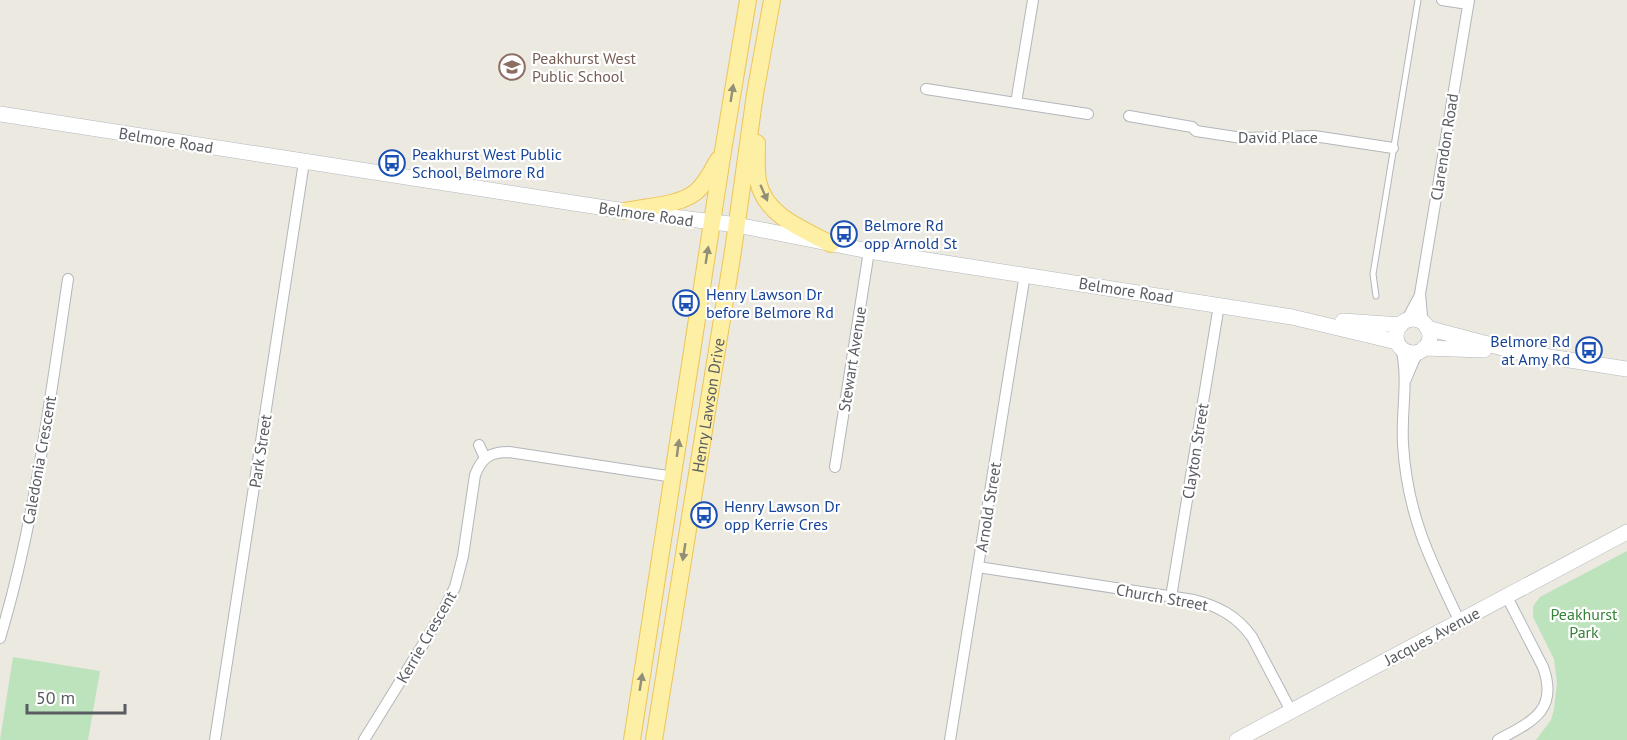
<svg xmlns="http://www.w3.org/2000/svg" width="1627" height="740" font-family="'PT Sans',sans-serif">
  <style>
    .green { fill: #bce3bc }
    .lines { fill: none; stroke-linecap: round; stroke-linejoin: round }
    .lane-casing { stroke: #b3b6bb; stroke-width: 7 }
    .street-casing { stroke: #b3b6bb; stroke-width: 12 }
    .secondary-casing { stroke: #b4b7bd; stroke-width: 16 }
    .primary-casing { stroke: #edc457; stroke-width: 18 }
    .lane { stroke: #fff; stroke-width: 5 }
    .street { stroke: #fff; stroke-width: 10 }
    .secondary { stroke: #fff; stroke-width: 15 }
    .primary { stroke: #fdefa3; stroke-width: 16 }
    .oneway { fill: #928f78 }
    .labels { text-anchor: middle; dominant-baseline: central; stroke-width: 4.5; stroke-linejoin: round; paint-order: stroke }
    .education-label { font-size: 16px; fill: #785e54; stroke: #fff; text-anchor: start }
    .street-label { font-size: 16px; fill: #595c61; stroke: #fff }
    .transit-label { font-size: 16px; fill: #164399; stroke: #fff; text-anchor: start }
    .park-label { font-size: 16px; fill: #36823a; stroke: #fff }
  </style>
  <rect width="100%" height="100%" fill="#ebe9e0"/>
  <path class="green" d="M 1627,551 L 1627,740 L 1536,740 L 1551,720 L 1554,709 L 1557,683 L 1554,659 L 1533,617 L 1533,606 L 1540,597 Z
    M 13,657 L 100,671 L 88,740 L 0,740 Z"/>
  <g class="lines">
    <g class="lane-casing">
      <path id="lane" d="M 1376,296 L 1373,274 L 1418,0"/>
    </g>
    <g class="street-casing">
      <path id="street" d="M 1442,0 L 1468,4
        M 926,89 L 1088,114
        M 1016,103 L 1033,0
        M 1129,116 L 1192,127 L 1196,131 L 1242,138 L 1314,136 L 1393,148
        M 1406,321 L 1420,295
        M 1425,324 L 1422,316 L 1420,294 L 1469,0
        M 1401,348 C 1409,379 1401,412 1403,444 C 1407,514 1430,560 1460,622
        M 1406,379 L 1414,360 L 1419,352
        M 479,445 L 485,458
        M 835,467 L 869,251
        M 978,567 L 1194,600 C 1218,606 1237,616 1252,637 L 1291,711
        M 1171,597 L 1219,305
        M 0,638 C 35,522 50,399 68,279
        M 215,740 L 304,162
        M 364,740 L 440,617 L 455,587 L 463,556 L 475,475 C 482,457 490,452 509,452 L 674,477
        M 950,740 L 1025,274
        M 1498,740 C 1531,722 1559,711 1543,667 L 1507,597"/>
    </g>
    <g class="secondary-casing">
      <path id="secondary" d="M 0,114 L 625,211 L 737,225 L 869,251 L 1292,317 L 1397,342
        M1396 336a17 17 0 1 1 34 0a17 17 0 1 1-34 0Z
        M 1343,321 L 1401,325
        M 1427,328 L 1518,352 L 1627,369
        M 1424,348 L 1484,350
        M 1237,740 L 1627,532"/>
    </g>
    <g class="primary-casing">
      <g id="primary">
        <path d="M 757,143 C 757,155 756,169 758,181 C 765,216 803,229 831,244"/>
        <path d="M 625,211 C 647,206 680,206 697,191 C 706,183 712,171 718,160"/>
        <path d="M 632,740 L 723,151 L 748,0"/>
        <path id="s1" d="M 654,740 L 733,251 L 755,94 L 772,0"/>
      </g>
    </g>
    <use href="#lane" class="lane"/>
    <use href="#street" class="street"/>
    <use href="#secondary" class="secondary"/>
    <use href="#primary" class="primary"/>
  </g>
  <defs><path id="oneway-solid" d="M-6-.8H1V-3.2L6.5 0L1 3.2V.8H-6Z" transform="scale(1.5)"/></defs>
  <g class="oneway">
    <use href="#oneway-solid" transform="translate(732 93) rotate(-81)"/>
    <use href="#oneway-solid" transform="translate(764 193) rotate(66)"/>
    <use href="#oneway-solid" transform="translate(707 255) rotate(-81)"/>
    <use href="#oneway-solid" transform="translate(678 448) rotate(-82)"/>
    <use href="#oneway-solid" transform="translate(684 552) rotate(99)"/>
    <use href="#oneway-solid" transform="translate(641 682) rotate(-81)"/>
  </g>
  <defs>
    <g id="school-ring" transform="scale(1.35)"><circle r="9.5" fill="#fff" stroke="#8d6e63" stroke-width="1.5"/><path d="M0-5L7-2L0 1L-7-2ZM-4 1L0 2.5L4 1V4Q0 6-4 4Z" fill="#8d6e63"/></g>
    <g id="bus-ring" transform="scale(1.35)"><circle r="9.5" fill="#fff" stroke="#1a4fb4" stroke-width="1.5"/><path d="M-5-6H5V4H4V6H2V4H-2V6H-4V4H-5ZM-3.5-4V0h7V-4ZM-3.5 1.2v1.5H-2V1.2ZM2 1.2v1.5H3.5V1.2Z" fill="#1a4fb4"/></g>
  </defs>
  <g fill-rule="evenodd">
    <use href="#school-ring" x="512" y="67"/>
    <use href="#bus-ring" x="392" y="163"/>
    <use href="#bus-ring" x="844" y="234"/>
    <use href="#bus-ring" x="686" y="303"/>
    <use href="#bus-ring" x="1589" y="350"/>
    <use href="#bus-ring" x="704" y="515"/>
  </g>
  <g class="labels">
    <g class="education-label">
      <text x="532" y="58">Peakhurst West<tspan x="532" dy="18">Public School</tspan></text>
    </g>
    <g class="street-label">
      <text x="1278" y="137">David Place</text>
      <text transform="translate(166 140) rotate(9)">Belmore Road</text>
      <text transform="translate(1444 147) rotate(-81)">Clarendon Road</text>
      <text transform="translate(646 214) rotate(8)">Belmore Road</text>
      <text transform="translate(1126 290) rotate(9)">Belmore Road</text>
      <text transform="translate(852 359) rotate(-81)">Stewart Avenue</text>
      <text stroke="none"><textPath href="#s1" startOffset="339">Henry Lawson Drive</textPath></text>
      <text transform="translate(260 451) rotate(-81)">Park Street</text>
      <text transform="translate(1195 451) rotate(-81)">Clayton Street</text>
      <text transform="translate(39 460) rotate(-80)">Caledonia Crescent</text>
      <text transform="translate(988 507) rotate(-81)">Arnold Street</text>
      <text transform="translate(1162 597) rotate(10)">Church Street</text>
      <text transform="translate(1432 636) rotate(-28)">Jacques Avenue</text>
      <text transform="translate(426 637) rotate(-60)">Kerrie Crescent</text>
    </g>
    <g class="transit-label">
      <text x="412" y="154">Peakhurst West Public<tspan x="412" dy="18">School, Belmore Rd</tspan></text>
      <text x="864" y="225">Belmore Rd<tspan x="864" dy="18">opp Arnold St</tspan></text>
      <text x="706" y="294">Henry Lawson Dr<tspan x="706" dy="18">before Belmore Rd</tspan></text>
      <text x="1570" y="341" text-anchor="end">Belmore Rd<tspan x="1570" dy="18">at Amy Rd</tspan></text>
      <text x="724" y="506">Henry Lawson Dr<tspan x="724" dy="18">opp Kerrie Cres</tspan></text>
    </g>
    <g class="park-label">
      <text x="1584" y="614">Peakhurst<tspan x="1584" dy="18">Park</tspan></text>
    </g>
  </g>
  <path d="M27 704v9h98v-9" fill="none" stroke="#595c61" stroke-width="3"/>
  <text x="36" y="704" font-size="18" fill="#595c61" stroke="#ffffff" stroke-width="4.5" paint-order="stroke">50 m</text>
</svg>
